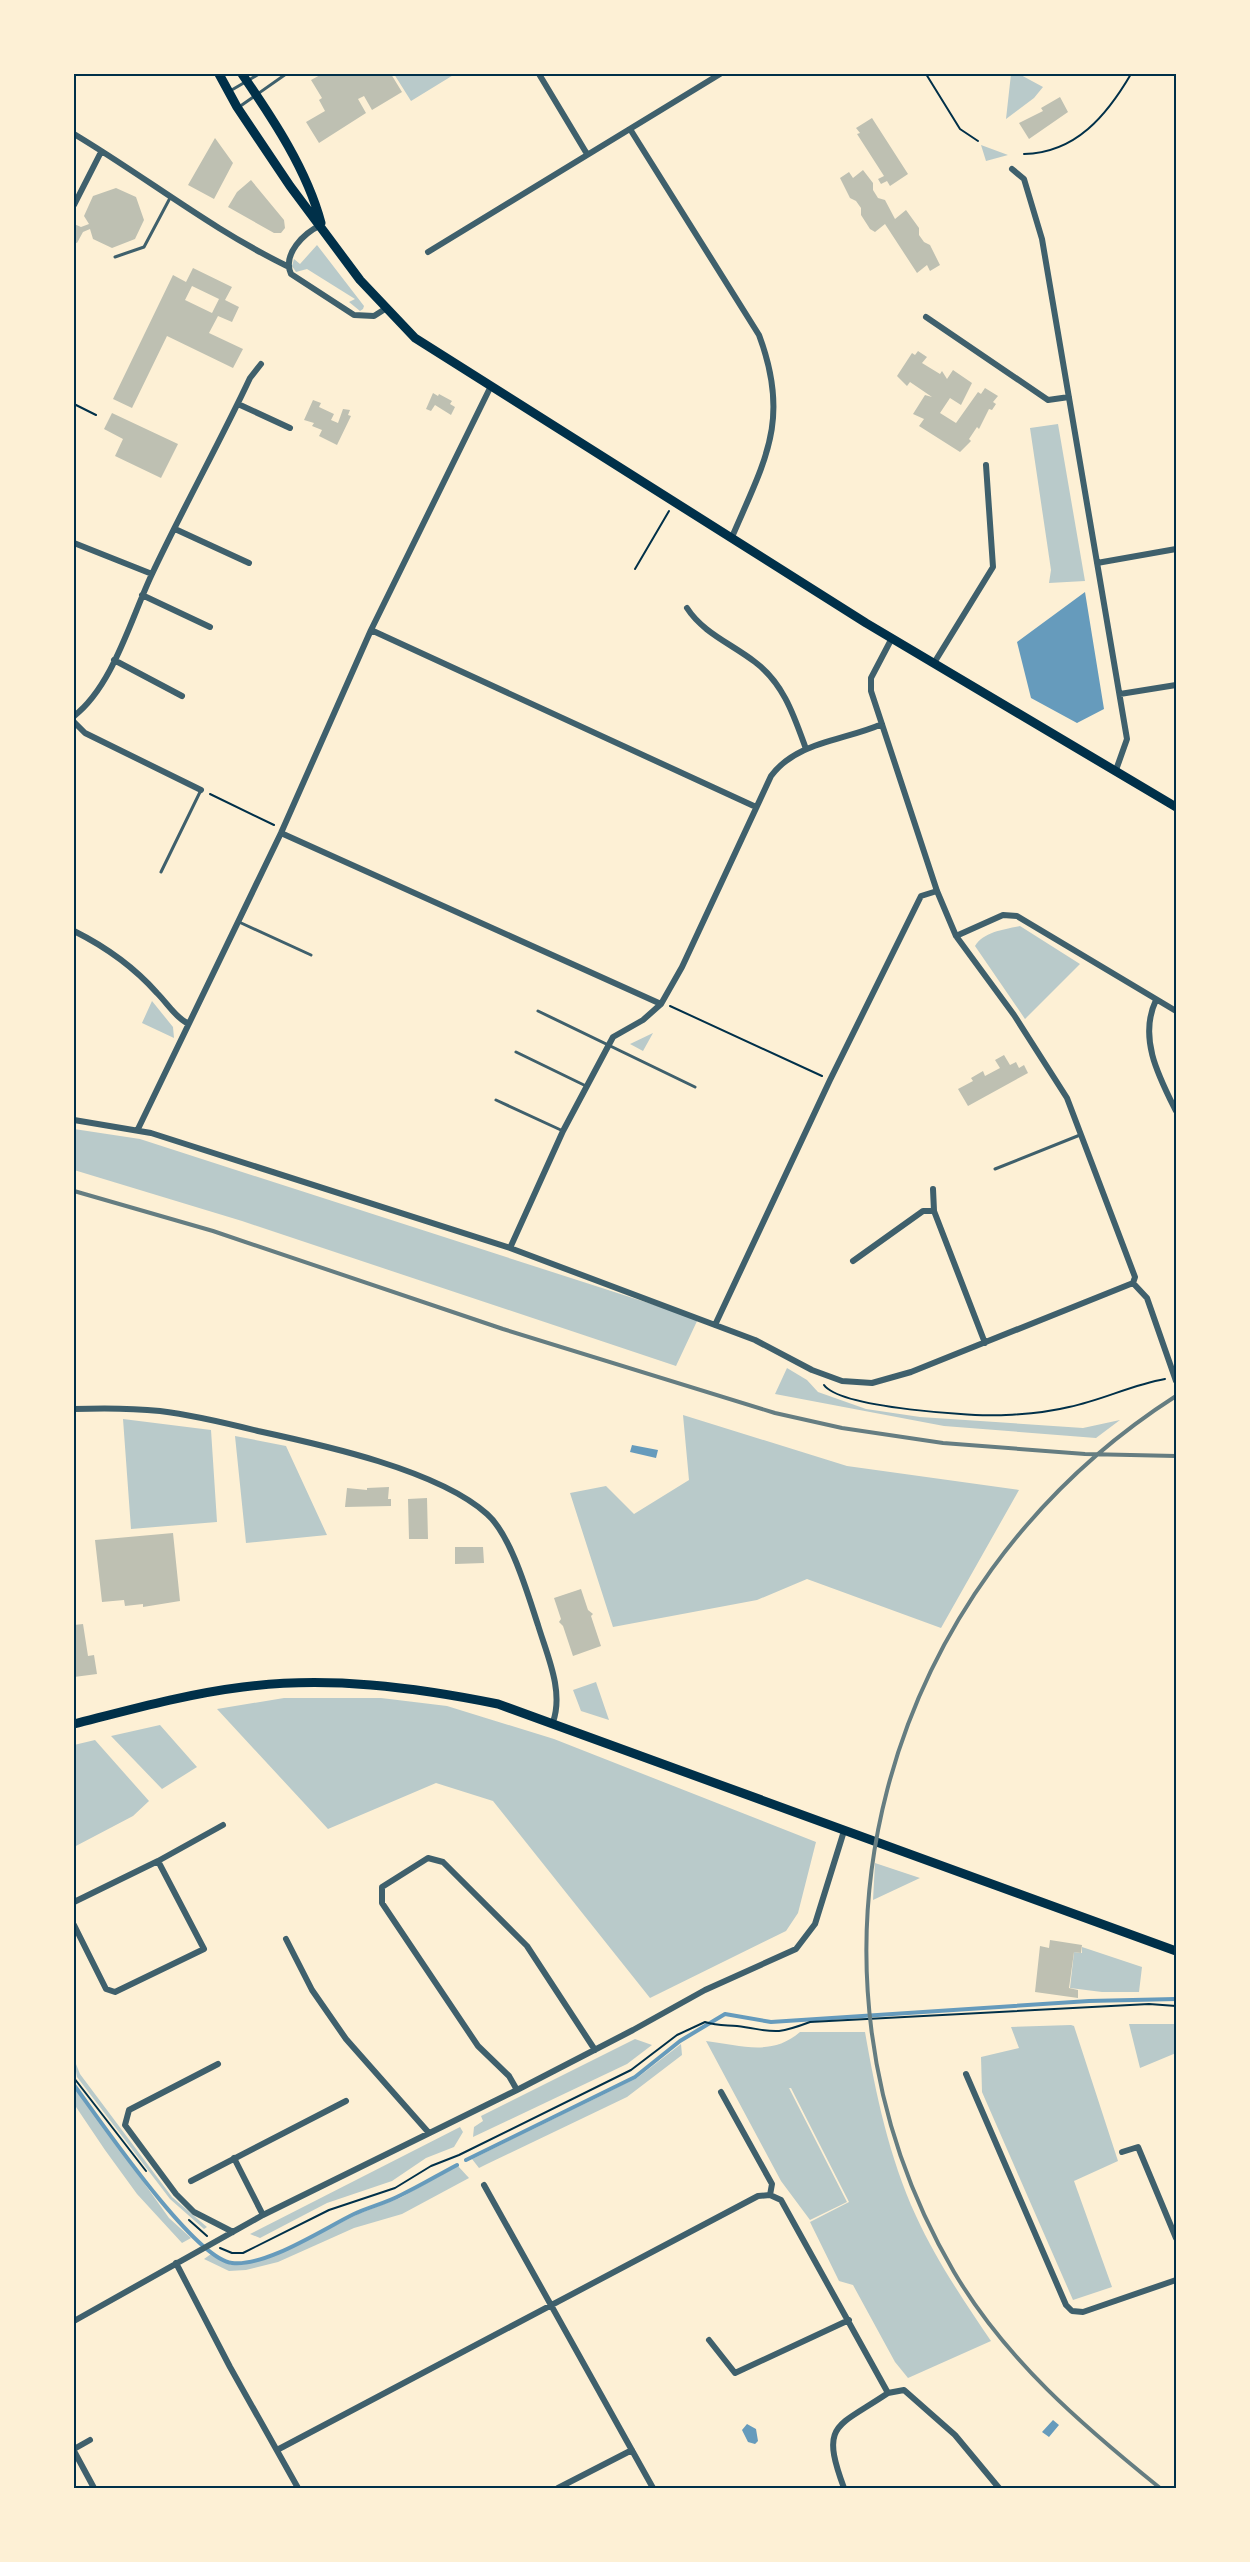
<svg xmlns="http://www.w3.org/2000/svg" width="1250" height="2562" font-family="'Playfair Display',serif">
  <style>
    .green { fill: #b9caca }
    .water { fill: #669bbc }
    .lines { fill: none; stroke-linecap: round; stroke-linejoin: round }
    .stream { stroke: #669bbc; stroke-width: 4 }
    .building { fill: #bec0b2; fill-rule: evenodd }
    .path { stroke: #003049; stroke-width: 2 }
    .service { stroke: #3f606c; stroke-width: 3 }
    .minor { stroke: #3f606c; stroke-width: 6 }
    .secondary { stroke: #003049; stroke-width: 9 }
    .rail { stroke: #657d81; stroke-width: 4 }
    .neatline { fill: none; stroke: #003049; stroke-width: 2 }
  </style>
  <rect width="100%" height="100%" fill="#fdf0d5"/>
  <path class="green" d="M 394,74 L 455,74 L 411,101 Z
    M 1011,74 L 1019,74 L 1043,87 L 1034,98 L 1006,119 Z
    M 981,145 L 1008,155 L 986,161 Z
    M 317,245 L 364,306 L 363,309 L 360,311 L 349,302 L 355,299 L 307,269 L 296,272 L 292,266 L 294,259 L 300,264 Z
    M 1058,424 L 1085,581 L 1049,583 L 1051,570 L 1030,428 Z
    M 1020,926 L 1080,964 L 1025,1019 L 975,946 C 983,932 1005,929 1020,926 Z
    M 152,1001 L 173,1027 L 174,1038 L 142,1023 Z
    M 653,1033 L 643,1051 L 630,1044 Z
    M 74,1129 L 140,1139 L 698,1319 L 676,1366 L 242,1221 L 74,1170 Z
    M 787,1368 L 807,1380 L 818,1392 L 866,1409 L 920,1417 L 1083,1428 L 1120,1420 L 1096,1438 L 944,1426 L 775,1394 Z
    M 683,1415 L 847,1466 L 1019,1490 L 941,1628 L 807,1579 L 757,1600 L 613,1627 L 570,1493 L 606,1486 L 634,1514 L 689,1480 Z
    M 123,1419 L 211,1430 L 217,1522 L 131,1529 Z
    M 235,1436 L 286,1446 L 327,1535 L 246,1543 Z
    M 596,1682 L 609,1720 L 581,1711 L 573,1690 Z
    M 284,1698 L 381,1698 L 447,1706 L 554,1739 L 816,1842 L 798,1913 L 786,1931 L 650,1998 L 493,1801 L 436,1783 L 328,1829 L 217,1709 Z
    M 160,1725 L 197,1767 L 162,1789 L 111,1736 Z
    M 95,1740 L 149,1801 L 133,1816 L 74,1847 L 74,1745 Z
    M 875,1863 L 920,1878 L 873,1900 Z
    M 1082,1947 L 1142,1967 L 1139,1992 L 1102,1992 L 1070,1988 L 1074,1952 L 1082,1953 Z
    M 1129,2024 L 1176,2024 L 1176,2053 L 1140,2068 Z
    M 1071,2025 L 1074,2026 L 1118,2161 L 1074,2181 L 1112,2287 L 1073,2300 L 982,2092 L 981,2057 L 1019,2048 L 1011,2027 Z
    M 800,2032 L 865,2032 C 876,2095 889,2157 916,2216 C 936,2260 964,2301 991,2341 L 908,2378 L 895,2362 L 853,2285 L 839,2281 L 810,2222 L 849,2202 L 791,2088 L 778,2089 L 789,2088 L 847,2202 L 810,2220 L 781,2181 L 706,2041 C 741,2045 771,2057 800,2032 Z
    M 635,2039 L 652,2045 L 627,2064 L 473,2137 L 474,2127 L 483,2121 L 481,2116 Z
    M 681,2044 L 682,2055 L 627,2097 L 487,2164 L 479,2168 L 472,2159 L 637,2078 Z
    M 74,2059 L 80,2074 L 172,2197 L 207,2227 L 204,2229 L 170,2199 L 77,2077 Z
    M 74,2085 L 169,2218 L 191,2238 L 182,2243 L 137,2194 L 105,2150 L 74,2104 Z
    M 460,2127 L 463,2132 L 454,2147 L 426,2158 L 392,2181 L 327,2203 L 260,2238 L 250,2234 Z
    M 458,2166 L 469,2178 L 402,2214 L 354,2228 L 278,2262 L 246,2270 L 229,2271 L 204,2259 L 211,2254 L 231,2265 L 247,2264 L 276,2255 L 358,2214 L 400,2198 Z"/>
  <path class="water" d="M 1085,592 L 1104,709 L 1077,723 L 1031,698 L 1017,642 Z
    M 632,1445 L 658,1450 L 656,1458 L 630,1452 Z
    M 1053,2420 L 1059,2425 L 1049,2437 L 1042,2432 Z
    M 747,2424 L 756,2429 L 758,2441 L 755,2444 L 748,2442 L 742,2430 Z"/>
  <g class="lines">
    <path class="stream" d="M 74,2085 C 99,2119 194,2259 232,2263 C 266,2267 323,2229 354,2214 C 369,2207 386,2203 401,2195 C 420,2186 438,2175 457,2165
      M 466,2160 L 635,2077 L 680,2041 L 725,2014 L 771,2022 L 1089,2001 L 1176,1999"/>
  </g>
  <path class="building" d="M 322,74 L 391,74 L 402,92 L 372,110 L 364,96 L 358,99 L 366,113 L 319,143 L 306,122 L 325,111 L 319,100 L 322,98 L 311,80 Z
    M 1060,97 L 1068,112 L 1029,139 L 1019,123 L 1043,111 L 1041,108 Z
    M 872,118 L 908,174 L 890,186 L 887,181 L 881,184 L 878,179 L 884,176 L 857,134 L 860,133 L 856,128 Z
    M 215,138 L 233,163 L 214,199 L 188,185 Z
    M 863,170 L 873,183 L 873,190 L 878,198 L 885,200 L 895,219 L 906,210 L 919,228 L 919,235 L 924,242 L 930,245 L 940,265 L 930,271 L 927,265 L 917,273 L 885,224 L 875,232 L 870,229 L 861,215 L 861,208 L 856,201 L 850,198 L 840,178 L 849,172 L 853,178 Z
    M 251,180 L 284,220 L 285,228 L 281,233 L 274,233 L 228,207 L 237,192 Z
    M 116,188 L 136,197 L 144,220 L 135,239 L 112,248 L 93,239 L 90,229 L 83,232 L 77,243 L 74,242 L 74,224 L 81,227 L 89,224 L 84,216 L 93,196 Z
    M 193,268 L 232,287 L 225,300 L 239,307 L 232,322 L 218,316 L 209,333 L 243,349 L 233,368 L 167,336 L 132,408 L 113,399 L 173,275 L 186,282 ZM 192,286 L 219,299 L 212,313 L 185,300 Z
    M 918,351 L 927,357 L 922,363 L 940,374 L 942,371 L 947,379 L 953,370 L 972,383 L 961,405 L 950,398 L 940,413 L 956,423 L 978,392 L 981,394 L 985,388 L 998,396 L 993,402 L 996,404 L 992,410 L 989,409 L 979,429 L 977,427 L 969,439 L 971,441 L 960,452 L 919,426 L 924,419 L 913,414 L 925,395 L 932,397 L 910,382 L 907,386 L 897,376 L 912,353 L 915,355 Z
    M 433,393 L 438,396 L 439,394 L 452,401 L 450,404 L 455,407 L 451,415 L 435,405 L 431,411 L 426,409 Z
    M 313,400 L 321,403 L 319,407 L 334,414 L 331,420 L 338,423 L 343,409 L 350,410 L 348,415 L 351,416 L 337,445 L 319,436 L 322,430 L 312,426 L 314,423 L 304,420 Z
    M 112,413 L 178,444 L 161,478 L 115,456 L 123,439 L 104,429 Z
    M 1004,1055 L 1010,1065 L 1016,1062 L 1019,1068 L 1024,1065 L 1028,1073 L 968,1106 L 958,1089 L 973,1081 L 971,1078 L 983,1071 L 985,1076 L 1000,1068 L 995,1060 Z
    M 389,1487 L 388,1499 L 391,1499 L 391,1506 L 345,1507 L 347,1488 L 367,1490 L 367,1488 Z
    M 427,1498 L 428,1539 L 409,1539 L 408,1499 Z
    M 173,1533 L 180,1601 L 143,1607 L 143,1604 L 125,1606 L 124,1600 L 102,1602 L 95,1540 Z
    M 455,1547 L 483,1547 L 484,1563 L 455,1564 Z
    M 581,1589 L 588,1610 L 593,1614 L 591,1616 L 601,1646 L 573,1656 L 563,1626 L 559,1622 L 561,1619 L 554,1598 Z
    M 83,1624 L 88,1656 L 94,1655 L 97,1674 L 74,1677 L 74,1625 Z
    M 1050,1940 L 1082,1945 L 1081,1953 L 1074,1952 L 1069,1988 L 1078,1990 L 1078,1998 L 1035,1992 L 1040,1946 L 1049,1948 Z"/>
  <g class="lines">
    <path class="path" d="M 926,74 L 960,129 L 978,141
      M 1024,154 C 1076,153 1107,115 1131,74
      M 74,404 L 96,415
      M 635,569 L 669,511
      M 210,794 L 274,825
      M 670,1006 L 822,1076
      M 824,1385 C 840,1408 976,1417 1006,1415 C 1027,1414 1049,1412 1069,1407 C 1103,1400 1131,1385 1165,1379
      M 74,2078 L 146,2171
      M 189,2220 L 207,2236
      M 220,2248 L 232,2253 L 243,2253 L 329,2210 L 395,2188 L 431,2166 L 459,2155 L 631,2070 L 677,2035 L 705,2022 C 717,2026 725,2025 737,2026 C 774,2031 773,2036 810,2022 L 1149,2004 L 1176,2006"/>
    <path class="service" d="M 230,91 L 259,74
      M 239,107 L 286,74
      M 115,257 L 144,247 L 170,198
      M 161,872 L 201,790
      M 239,922 L 311,955
      M 538,1011 L 695,1087
      M 516,1052 L 586,1086
      M 496,1100 L 563,1131
      M 995,1169 L 1080,1135"/>
    <path class="minor" d="M 539,74 L 587,154
      M 630,129 L 759,335 C 791,420 765,460 732,537
      M 74,134 C 146,177 211,229 287,266
      M 1012,169 L 1024,179 L 1042,239 L 1127,739 L 1116,770
      M 74,205 L 101,152
      M 321,225 C 304,233 282,254 291,274 L 354,315 L 374,316 L 385,309
      M 428,252 L 720,74
      M 926,317 L 1048,400 L 1069,397
      M 238,404 L 290,428
      M 175,529 L 249,563
      M 74,543 L 152,574
      M 1097,563 L 1176,549
      M 142,595 L 210,627
      M 687,608 C 703,633 732,644 755,662 C 784,684 794,716 806,749
      M 371,630 L 756,807
      M 892,638 L 871,678 L 871,691 L 937,891 L 956,936 L 1014,1015 L 1067,1098 L 1135,1277 L 1133,1283
      M 114,660 L 182,696
      M 934,663 L 993,567 L 986,465
      M 1120,694 L 1176,685
      M 74,716 C 113,686 131,618 152,574 C 183,508 219,444 250,378 L 261,364
      M 74,722 L 85,733 L 201,790
      M 281,833 L 661,1004
      M 74,931 C 104,946 134,967 157,993 C 168,1004 174,1016 187,1023
      M 956,936 L 1003,915 L 1017,916 L 1176,1011
      M 1156,1000 C 1138,1038 1159,1077 1176,1111
      M 74,1120 L 151,1133 L 510,1248 L 755,1340 L 812,1370 L 842,1381 L 872,1383 L 911,1372 L 1133,1283
      M 138,1129 L 281,833 L 371,630 L 490,388
      M 933,1189 L 934,1211
      M 510,1248 L 563,1131 L 613,1037 L 643,1020 L 661,1004 L 682,967 L 771,776 C 797,741 844,741 882,724
      M 853,1261 L 923,1211 L 934,1211 L 985,1343
      M 1133,1283 L 1147,1298 L 1176,1381
      M 715,1325 L 830,1080 L 921,896 L 937,891
      M 74,1409 C 102,1408 131,1408 160,1411 C 193,1415 226,1423 258,1431 C 323,1445 438,1470 487,1514 C 511,1535 528,1595 538,1625 C 547,1655 564,1691 553,1722
      M 158,1861 L 223,1825
      M 74,1902 L 158,1861 L 204,1949 L 115,1992 L 106,1989 L 74,1925
      M 286,1939 L 312,1990 L 346,2039 L 429,2133
      M 218,2064 L 129,2110 L 125,2125 L 176,2194 L 194,2212 L 233,2232
      M 966,2074 L 1066,2305 L 1072,2311 L 1083,2312 L 1176,2280
      M 517,2090 L 509,2076 L 478,2046 L 382,1903 L 382,1887 L 428,1858 L 443,1862 L 527,1946 L 595,2050
      M 721,2092 L 772,2184 L 770,2195
      M 1122,2152 L 1138,2147 L 1176,2238
      M 234,2158 L 263,2215
      M 191,2181 L 346,2101
      M 484,2185 L 653,2488
      M 770,2195 L 781,2200 L 888,2393 L 904,2390 L 955,2435 L 999,2488
      M 176,2263 L 230,2367 L 298,2488
      M 74,2321 L 263,2215 L 517,2090 L 633,2030 L 705,1990 L 796,1949 L 815,1924 L 844,1831
      M 709,2340 L 735,2373 L 849,2320
      M 74,2449 L 90,2440
      M 277,2450 L 758,2196 L 770,2195
      M 74,2451 L 94,2488
      M 558,2488 L 632,2450
      M 844,2488 C 820,2423 836,2428 888,2393"/>
    <path class="secondary" d="M 219,74 L 237,107 L 290,186 L 360,280 L 415,338 L 866,623 L 1176,807
      M 242,74 C 273,119 307,170 321,223
      M 74,1724 C 129,1710 186,1694 243,1687 C 328,1676 414,1687 498,1704 L 1176,1951"/>
    <path class="rail" d="M 74,1191 L 213,1231 L 503,1329 L 775,1413 L 842,1428 L 943,1443 L 1085,1454 L 1176,1456
      M 1160,2488 C 1082,2425 1006,2360 954,2272 C 775,1965 881,1585 1176,1396"/>
  </g>
  <rect width="1250" height="2562" fill="none" stroke="#fdf0d5" stroke-width="150"/>
  <rect x="75" y="75" width="1100" height="2412" class="neatline"/>
</svg>
